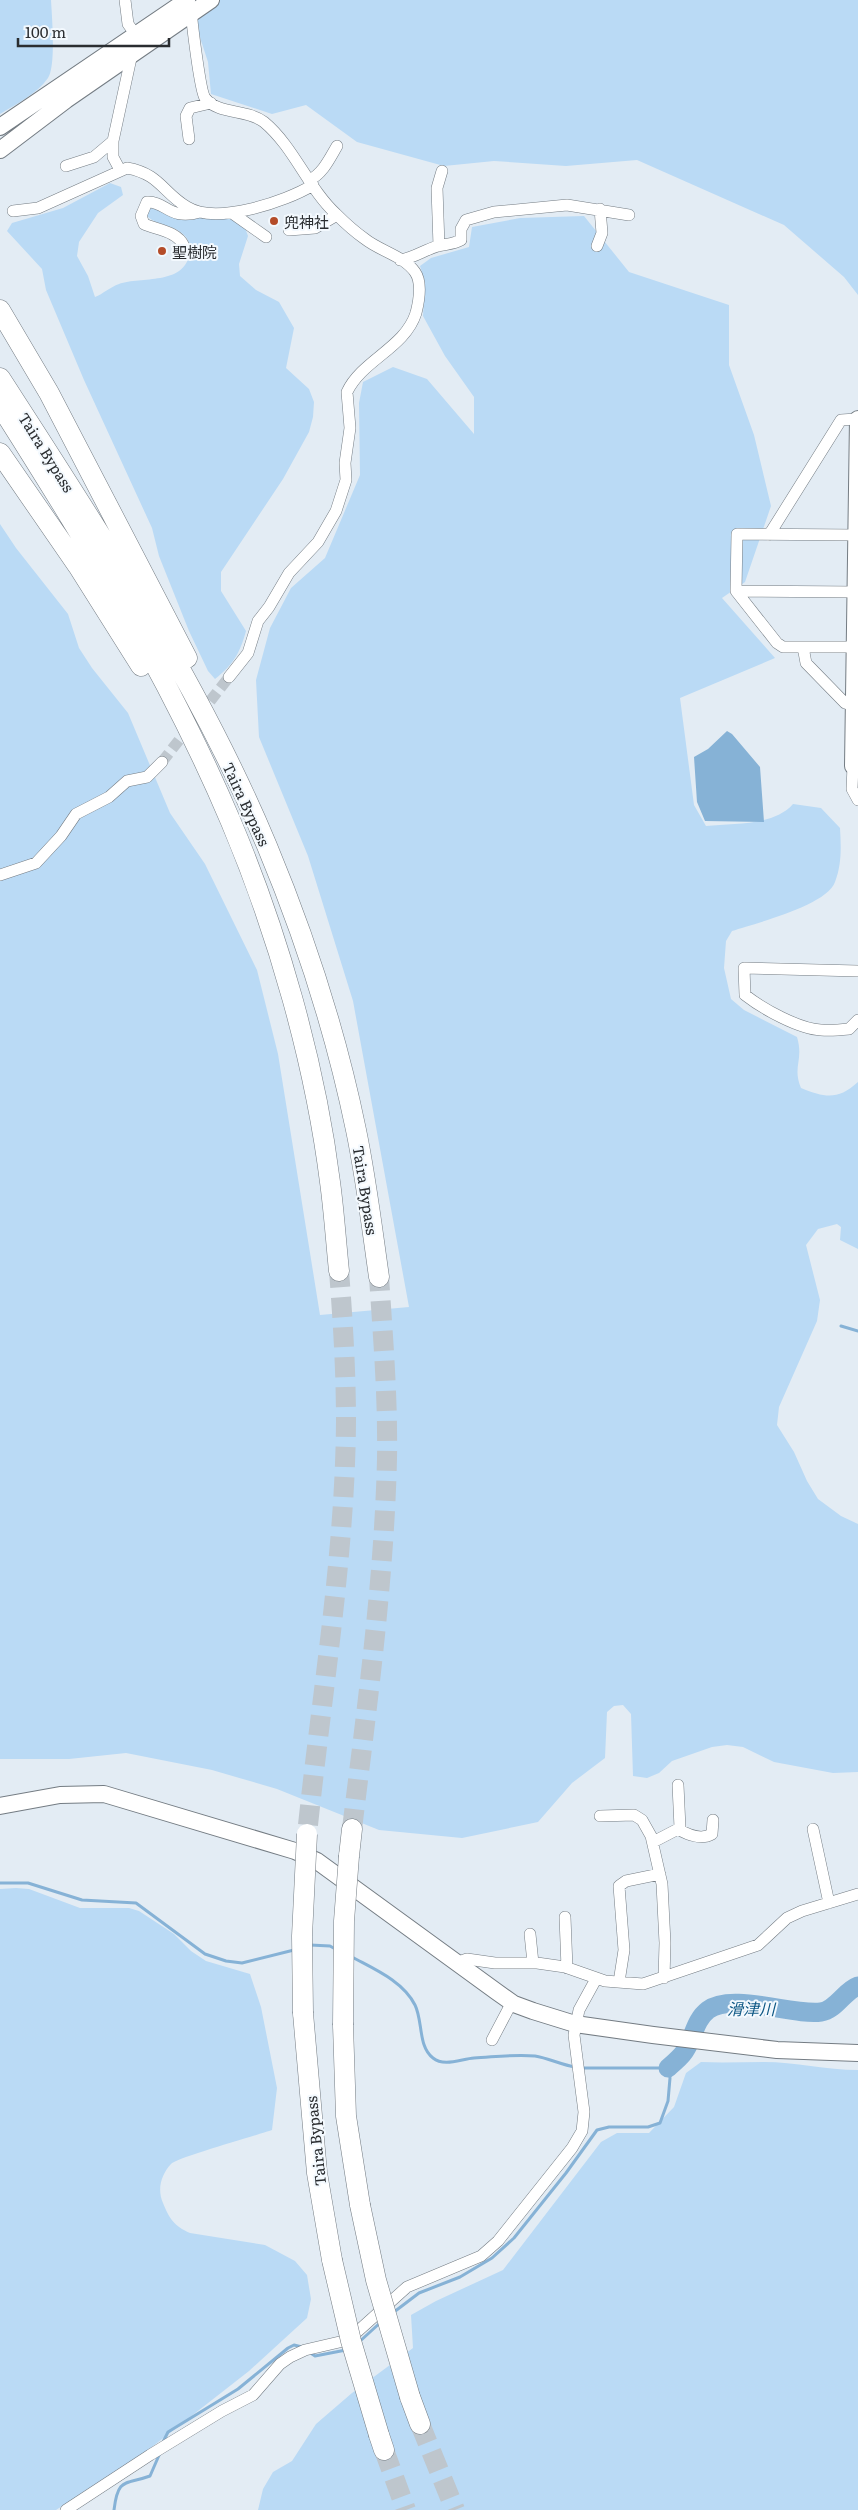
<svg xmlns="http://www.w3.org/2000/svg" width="858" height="2510" font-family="Literata,'Noto Sans JP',serif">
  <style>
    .green { fill: #badaf5 }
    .water { fill: #86b2d6 }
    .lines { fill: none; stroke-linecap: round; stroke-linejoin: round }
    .stream { stroke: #86b2d6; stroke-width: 3 }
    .river { stroke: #86b2d6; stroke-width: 19 }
    .street-tunnel { stroke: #bec6cd; stroke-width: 11; stroke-dasharray: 11 5.5; stroke-linecap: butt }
    .highway-tunnel { stroke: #bec6cd; stroke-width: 20; stroke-dasharray: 20 10; stroke-linecap: butt }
    .street-casing { stroke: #747c83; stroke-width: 12 }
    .secondary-casing { stroke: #747c83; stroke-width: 18 }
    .highway-casing { stroke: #747c83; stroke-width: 21 }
    .street { stroke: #fff; stroke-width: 11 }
    .secondary { stroke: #fff; stroke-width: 16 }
    .highway { stroke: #fff; stroke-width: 20 }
    .highway-bridge-casing { stroke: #747c83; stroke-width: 21; stroke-linecap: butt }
    .highway-bridge { stroke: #fff; stroke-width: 20 }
    .poi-dot { fill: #b44c29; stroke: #f3f9fe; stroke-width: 2 }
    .labels { text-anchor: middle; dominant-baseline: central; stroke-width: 4; stroke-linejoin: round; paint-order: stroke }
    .poi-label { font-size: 15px; fill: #2a2d30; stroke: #f3f9fe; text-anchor: start }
    .street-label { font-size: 15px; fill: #2a2d30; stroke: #f3f9fe }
    .water-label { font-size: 16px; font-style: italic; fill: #0d5784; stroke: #f3f9fe }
  </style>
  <rect width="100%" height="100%" fill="#e3ecf4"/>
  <path class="green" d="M 0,0 L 51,0 C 52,17 56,66 48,78 C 37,94 16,104 0,114 Z
    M 218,0 L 858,0 L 858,295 L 844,277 L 784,225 L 637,160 L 566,166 L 494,161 L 444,166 L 357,142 L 306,105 L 272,114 L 211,94 L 208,62 L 193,16 Z
    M 110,183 L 121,187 L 123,195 L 98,213 L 79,242 L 77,256 L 88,276 L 95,297 C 103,294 110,287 119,284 C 142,276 185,286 190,252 C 190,246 189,239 184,235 C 173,224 157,226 147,216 L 150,207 L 200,217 L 226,218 L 237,221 L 244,225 L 248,236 L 239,264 L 240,276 L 256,290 L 279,302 L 294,328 L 286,368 L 309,389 L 314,402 L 313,417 L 309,432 L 283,479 L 221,572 L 221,591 L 246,631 C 240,653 233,665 215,679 L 208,671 L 189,631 L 159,556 L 152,528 L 84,380 L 46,290 L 42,269 L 7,231 L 12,223 L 63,208 Z
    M 584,216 L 629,272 L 729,305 L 729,365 L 754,435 L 771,506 L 745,582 L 722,598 L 775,658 L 680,698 L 694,805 L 706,826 C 734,823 774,826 793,804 L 821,808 L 840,828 C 841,846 842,864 835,882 C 826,906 756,923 732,931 L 726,941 L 724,968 L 731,999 L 744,1010 L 797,1037 C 804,1060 792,1067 801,1088 C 826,1098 838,1100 858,1082 L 858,1249 L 840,1240 L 841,1227 L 837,1224 L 818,1229 L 806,1245 L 820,1300 L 817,1321 L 779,1407 L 777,1425 L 794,1452 L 807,1481 L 818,1499 L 841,1516 L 858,1524 L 858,1772 L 833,1773 L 774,1762 L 743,1747 L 727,1745 L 712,1747 L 672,1761 L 659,1773 L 647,1778 L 633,1776 L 631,1714 L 623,1705 L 614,1706 L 607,1712 L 605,1758 L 572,1783 L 538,1822 L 462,1838 L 379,1830 L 277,1789 L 212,1770 L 126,1753 L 69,1759 L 0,1759 L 0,524 L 16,548 L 68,614 L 79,648 L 92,668 L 128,713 L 170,813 L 205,864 L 257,970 L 278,1054 L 320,1315 L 409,1307 L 353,1001 L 308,856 L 259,737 L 256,680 L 270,628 L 291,588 L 325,558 L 360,475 L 359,403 L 363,382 L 393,367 L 427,379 L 474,434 L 474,397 L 445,356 L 423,316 L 425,282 L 420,266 L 431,258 L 469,247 L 472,227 L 520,218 Z
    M 16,1888 L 29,1889 L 80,1908 L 129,1908 L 139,1911 L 174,1934 L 191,1951 L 206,1961 L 250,1974 L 261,2007 L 277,2088 L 272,2130 C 258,2135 176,2158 171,2164 C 161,2175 157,2189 163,2203 C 169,2218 174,2226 190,2233 L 265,2245 L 295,2261 L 307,2275 L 311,2299 L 307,2318 L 249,2371 L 148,2450 L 56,2510 L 0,2510 L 0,1889 Z
    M 701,2062 C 722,2063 743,2062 764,2062 C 795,2062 826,2070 858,2070 L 858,2510 L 258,2510 L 263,2489 L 273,2472 L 292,2461 L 316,2424 L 352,2393 L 413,2348 L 411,2315 L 436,2301 L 503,2270 L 601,2142 L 617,2133 L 649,2133 L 674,2107 L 686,2073 Z"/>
  <path class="water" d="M 727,731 L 732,734 L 760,767 L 764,822 L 705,821 L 697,802 L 694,757 L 708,749 Z"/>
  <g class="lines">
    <path class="stream" d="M 841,1326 L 858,1331
      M 0,1883 L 28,1883 L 82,1900 L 136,1903 L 205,1954 L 226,1961 L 242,1963 L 294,1950
      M 310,1945 L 330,1946 L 337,1950
      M 352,1957 C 374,1969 403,1981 415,2005 C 423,2021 418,2047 433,2058 C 444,2067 461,2059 474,2058 C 494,2057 514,2054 535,2056 C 548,2058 562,2065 575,2067
      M 394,2312 L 419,2293 L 460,2277 L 492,2258 L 514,2238 L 566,2173 L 597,2130 L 609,2127 L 648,2127 L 660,2123 L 668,2101 L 670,2078 L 668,2068 L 581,2068
      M 358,2343 L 381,2322
      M 309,2352 L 315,2356 L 346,2350
      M 163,2442 L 168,2432 L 238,2389 L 288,2348 L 294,2345 L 302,2347
      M 114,2510 C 118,2477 125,2485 150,2476 L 160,2453"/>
    <path class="river" d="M 668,2068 C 674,2062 682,2057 686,2049 C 694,2036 695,2020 708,2010 C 732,1992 793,2016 821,2012 C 836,2010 844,1991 858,1986"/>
    <path class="street-tunnel" d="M 200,714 L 229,677
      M 162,762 L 190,726"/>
    <path class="highway-tunnel" d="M 308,1825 C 322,1692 345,1556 346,1422 C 346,1372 343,1322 339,1271
      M 352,1829 C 367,1706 384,1583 387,1459 C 388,1398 383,1337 379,1277
      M 420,2424 L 455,2510
      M 384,2450 L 406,2510"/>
    <g class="street-casing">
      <path id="street" d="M 191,9 C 192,23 200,91 205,98 C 218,115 248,109 264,122 C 294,147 308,188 336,214 C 345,223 355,232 365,239 C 380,251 404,256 415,272 C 422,282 419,301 416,313 C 405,348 362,360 347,392 L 350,428 L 345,463 L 346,480 L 336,511 L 318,542 L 289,573 L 269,607 L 258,621 L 248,653 L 229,677
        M 189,139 L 186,116 L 190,108 L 211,103
        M 66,166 L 94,157 L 113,141
        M 120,170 L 113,157 L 113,141 L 136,35 L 128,24 L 125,0
        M 309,180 C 322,175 330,158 337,146
        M 13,211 L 38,208 L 127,168 C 160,174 162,192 187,207 C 216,225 285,202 313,185
        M 232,213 L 266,237
        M 289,230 L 315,228 L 337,215
        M 184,246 C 177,231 157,230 144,224 L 141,216 L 147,202 C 166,201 169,221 200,212
        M 439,246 L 437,188 L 442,171
        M 597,246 L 602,233 L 600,209
        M 400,260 C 414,258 424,250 438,246 C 446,244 454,244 461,240 L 461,229 L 466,220 L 494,212 L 567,205 L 629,215
        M 769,535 L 841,420 L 856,419
        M 858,535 L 737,534 L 736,591 L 777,643 L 783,647 L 858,647
        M 736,591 L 858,592
        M 803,647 L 806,663 L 845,703 L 858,707
        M 853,766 L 852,789 L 858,800
        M 0,875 L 36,863 L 61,836 L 76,814 L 109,797 L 127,781 L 147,777 L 162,762
        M 858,971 L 744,968 L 745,995 C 763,1009 799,1029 821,1030 C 830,1031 840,1030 849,1029 L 858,1020
        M 600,1816 L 634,1815 L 642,1820 L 651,1836 L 662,1884 L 665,1943 L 664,1978
        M 678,1829 C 688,1835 702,1840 712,1834 L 713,1820
        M 813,1829 L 829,1903
        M 653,1842 L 680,1828 L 678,1785
        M 565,1917 L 567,1968
        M 530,1934 L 533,1963
        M 456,1963 L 467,1959 L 495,1963 L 537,1963 L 565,1967 L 605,1981 L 643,1984 L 758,1945 L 787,1918 L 802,1911 L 858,1894
        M 619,1982 L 624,1950 L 619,1886 L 626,1881 L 660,1874
        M 492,2040 L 512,2002
        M 66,2510 L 150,2455 L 222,2411 L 253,2395 L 280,2364 L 290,2357 L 305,2350 L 348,2340 L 407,2287 L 481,2256 L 498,2241 L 572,2148 L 582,2131 L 584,2112 L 574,2035 L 579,2010 L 596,1979"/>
    </g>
    <g class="secondary-casing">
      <path id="secondary" d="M 0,127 L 187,0
        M 0,150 L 66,100 L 211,0
        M 858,419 L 853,766 L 858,767
        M 0,1806 L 60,1795 L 104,1794 L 295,1851 L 317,1861 L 497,1992 L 514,2004 L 533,2011 L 575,2024 L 653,2035 L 777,2050 L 858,2053"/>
    </g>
    <g class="highway-casing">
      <path id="highway" d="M 0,310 L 49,393 L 187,658
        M 0,378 C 97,528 198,681 267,846 C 305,937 336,1033 356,1130 C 366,1178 372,1228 379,1277
        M 0,405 C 85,539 169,675 231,822 C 278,933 315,1063 330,1182 C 334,1211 336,1242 339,1271
        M 0,453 L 78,566 L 141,666
        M 349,1856 L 352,1829
        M 303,2013 L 317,2173 L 332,2260
        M 343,2025 L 346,2116 L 360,2205
        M 410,2397 L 420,2424
        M 379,2435 L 384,2450"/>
    </g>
    <use href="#street" class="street"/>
    <use href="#secondary" class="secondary"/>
    <use href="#highway" class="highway"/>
    <g class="highway-bridge-casing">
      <path id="highway-bridge" d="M 303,2013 L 302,1936 L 307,1834
        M 343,2025 L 344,1921 L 349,1856
        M 360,2205 L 376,2280 L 410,2397
        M 332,2260 L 351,2341 L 379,2435"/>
    </g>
    <use href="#highway-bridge" class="highway-bridge"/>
  </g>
  <g class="poi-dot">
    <circle cx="274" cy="221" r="5"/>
    <circle cx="162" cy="251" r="5"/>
  </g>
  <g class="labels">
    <g class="poi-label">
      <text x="284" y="221">兜神社</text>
      <text x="172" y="251">聖樹院</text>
    </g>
    <g class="street-label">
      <text transform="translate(47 452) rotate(58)">Taira Bypass</text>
      <text transform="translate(247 804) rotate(65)">Taira Bypass</text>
      <text transform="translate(366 1190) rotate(81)">Taira Bypass</text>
      <text transform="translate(315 2141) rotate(-96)">Taira Bypass</text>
    </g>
    <g class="water-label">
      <text x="751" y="2008">滑津川</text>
    </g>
  </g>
  <path d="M18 38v8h151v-8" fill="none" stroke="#2a2d30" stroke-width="2.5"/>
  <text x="25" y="38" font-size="15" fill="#2a2d30" stroke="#f3f9fe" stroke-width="4" paint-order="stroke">100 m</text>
</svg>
